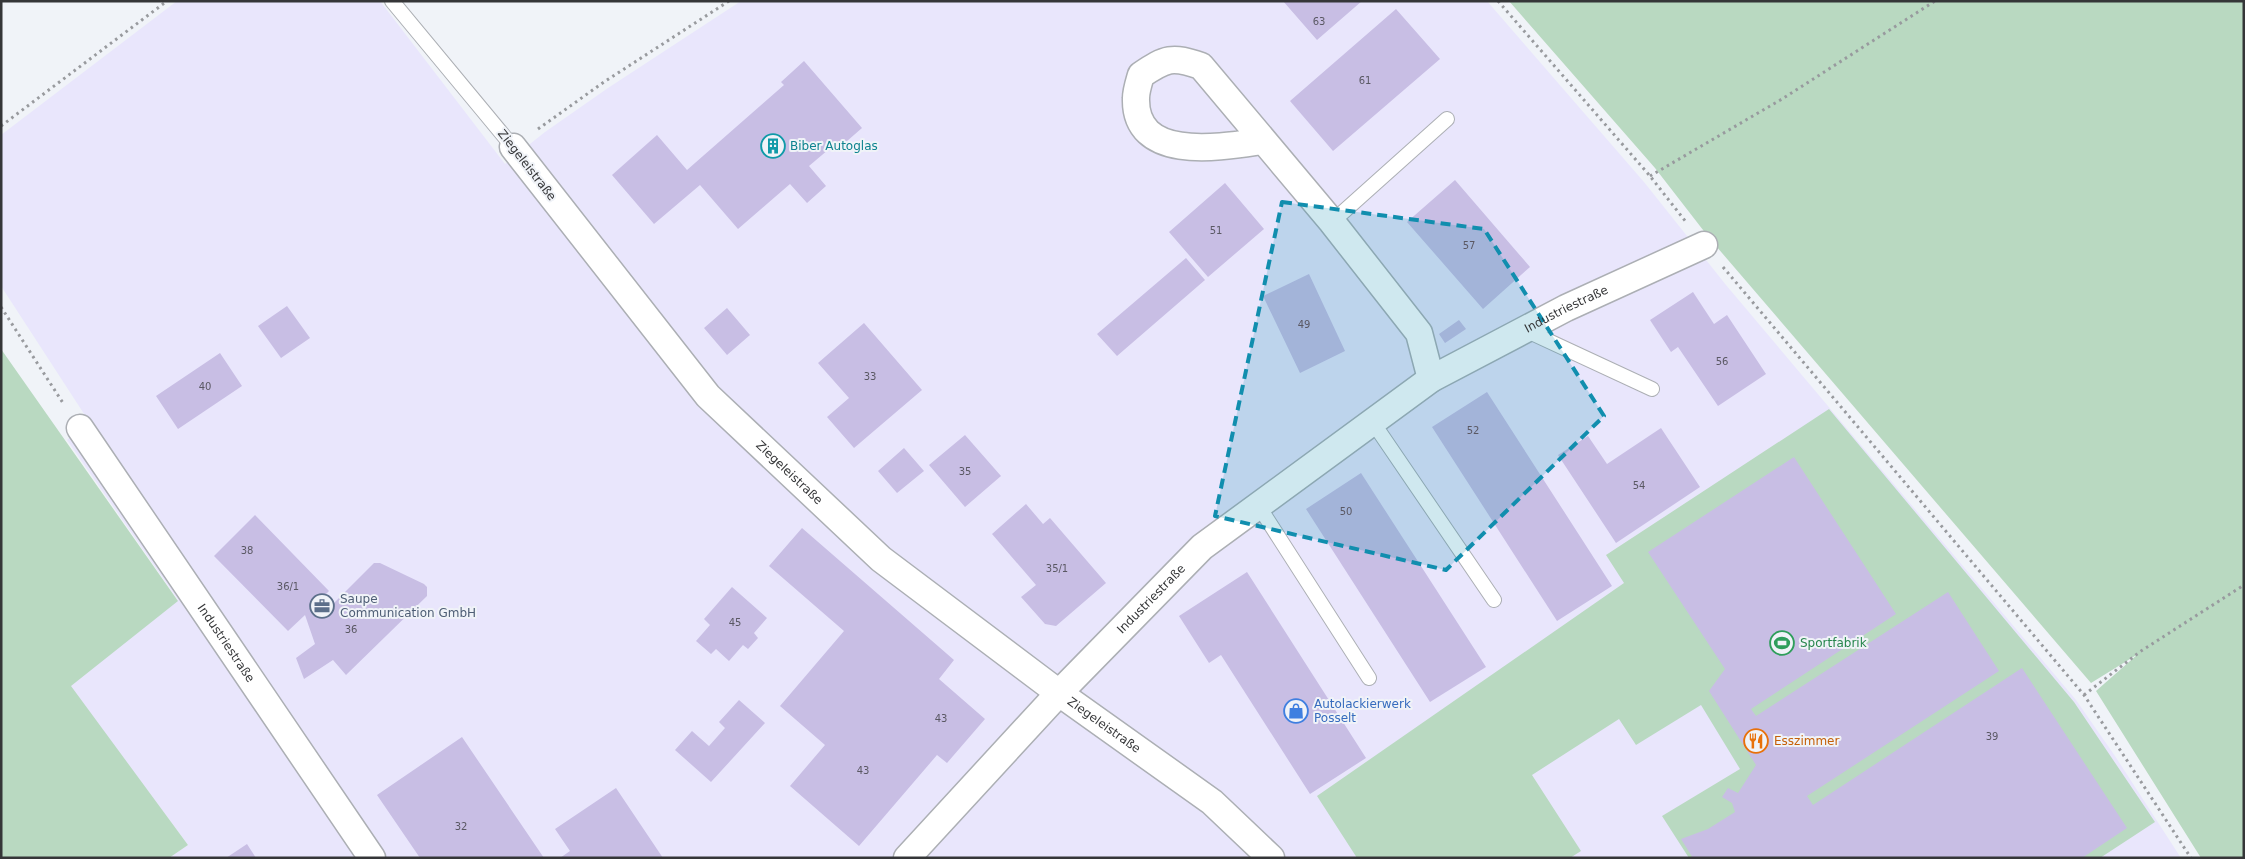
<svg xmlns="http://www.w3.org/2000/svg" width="2245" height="859" font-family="'DejaVu Sans',sans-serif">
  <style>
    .commercial { fill: #e9e6fc }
    .green { fill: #b9d9c1 }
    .building { fill: #c8bee4 }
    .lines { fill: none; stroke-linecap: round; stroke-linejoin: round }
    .lane-casing { stroke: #acafb4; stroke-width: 16 }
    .street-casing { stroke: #acafb4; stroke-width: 29 }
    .path { stroke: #989a9e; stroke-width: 3; stroke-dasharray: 2.5 4; stroke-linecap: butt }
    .lane { stroke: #fff; stroke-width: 14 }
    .street { stroke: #fff; stroke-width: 26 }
    .marked { fill: #118eae; fill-opacity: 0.2; stroke: #118eae; stroke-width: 4; stroke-dasharray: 10 6; stroke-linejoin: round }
    .labels { text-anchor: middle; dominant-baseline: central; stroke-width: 4; stroke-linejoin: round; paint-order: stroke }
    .number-label { font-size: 10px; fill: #5a5863 }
    .culture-label { font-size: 12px; fill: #0d838f; stroke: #f0f3f8; text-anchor: start }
    .street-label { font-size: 12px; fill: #353638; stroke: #f0f3f8 }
    .service-label { font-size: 12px; fill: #4e5e75; stroke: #f0f3f8; text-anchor: start }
    .leisure-label { font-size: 12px; fill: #27864d; stroke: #f0f3f8; text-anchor: start }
    .shop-label { font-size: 12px; fill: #366cbe; stroke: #f0f3f8; text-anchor: start }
    .food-label { font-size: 12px; fill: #c56008; stroke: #f0f3f8; text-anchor: start }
  </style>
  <rect width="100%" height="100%" fill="#f0f3f8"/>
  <path class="commercial" d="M 177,1 L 380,1 L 505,164 L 545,132 L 608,88 L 741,1 L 1487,1 L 1644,182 L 1726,285 L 2076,700 L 2115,756 L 2181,858 L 169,858 L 188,845 L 70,686 L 178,600 L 67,440 L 88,420 L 1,286 L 1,135 Z"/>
  <path class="green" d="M 1509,1 L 2244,1 L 2244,858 L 2201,858 L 2096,691 L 2138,654 L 2091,683 L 1710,239 L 1655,168 Z
    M 1,349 L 178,601 L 71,686 L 188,845 L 169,858 L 1,858 Z
    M 1829,409 L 2074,702 L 2155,822 L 2100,858 L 1689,858 L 1662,816 L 1740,769 L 1701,705 L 1636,745 L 1619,719 L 1532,775 L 1581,851 L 1570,858 L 1357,858 L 1317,796 L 1624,583 L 1606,555 Z"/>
  <path class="building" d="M 1283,1 L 1362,1 L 1317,40 Z
    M 1396,9 L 1440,59 L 1333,151 L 1290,101 Z
    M 804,61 L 862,128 L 839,148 L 835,144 L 809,166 L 826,186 L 807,203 L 790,184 L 738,229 L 700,185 L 654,224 L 612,175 L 657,135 L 687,170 L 784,85 L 781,82 Z
    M 1455,180 L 1530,267 L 1483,309 L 1407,222 Z
    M 1225,183 L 1264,229 L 1208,277 L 1169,232 Z
    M 1186,258 L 1205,280 L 1117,356 L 1097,334 Z
    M 1309,274 L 1345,351 L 1300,373 L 1263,296 Z
    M 1693,292 L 1714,324 L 1727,315 L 1766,374 L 1718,406 L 1678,347 L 1671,352 L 1650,320 Z
    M 287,306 L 310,338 L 281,358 L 258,326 Z
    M 727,308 L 750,335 L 727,355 L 704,328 Z
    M 1459,320 L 1466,329 L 1445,343 L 1439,334 Z
    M 864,323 L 922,390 L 854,448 L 827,417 L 849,398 L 818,363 Z
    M 220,353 L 242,386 L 178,429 L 156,396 Z
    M 1487,392 L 1612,586 L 1557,621 L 1432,427 Z
    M 1661,428 L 1700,487 L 1616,543 L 1558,455 L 1588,436 L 1607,464 Z
    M 965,435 L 1001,476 L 965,507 L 929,465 Z
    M 904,448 L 924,471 L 897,493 L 878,471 Z
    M 1794,457 L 1896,614 L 1751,709 L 1756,716 L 1948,592 L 1999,671 L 1807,796 L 1813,805 L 2022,668 L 2127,828 L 2082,858 L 1693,858 L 1681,839 L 1708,829 L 1735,812 L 1732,803 L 1722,797 L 1728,788 L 1738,793 L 1756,765 L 1709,691 L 1725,669 L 1648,552 Z
    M 1361,473 L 1486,667 L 1430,702 L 1306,509 Z
    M 1026,504 L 1043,524 L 1050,518 L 1106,583 L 1056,626 L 1045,624 L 1021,597 L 1036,585 L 992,534 Z
    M 255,515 L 329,591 L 324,596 L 333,604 L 374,563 L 380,563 L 424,584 L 427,587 L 427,596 L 346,675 L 333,660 L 304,679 L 296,658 L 315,644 L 305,615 L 288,631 L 214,556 Z
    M 802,528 L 954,660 L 939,679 L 985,719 L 947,763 L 937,755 L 859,846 L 790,786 L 825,745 L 780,706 L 844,631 L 769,566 Z
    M 1247,572 L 1366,758 L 1310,794 L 1221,655 L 1209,663 L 1179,616 Z
    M 732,587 L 767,618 L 754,633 L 758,638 L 748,649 L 743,645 L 729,661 L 716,649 L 711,654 L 696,641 L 710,625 L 704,619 Z
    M 739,700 L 765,723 L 711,782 L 675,750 L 692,731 L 709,746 L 725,728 L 719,722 Z
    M 462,737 L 544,858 L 420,858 L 377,795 Z
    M 616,788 L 663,858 L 560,858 L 570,851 L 555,829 Z
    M 247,844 L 256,858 L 226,858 Z"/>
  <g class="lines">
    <g class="lane-casing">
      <path id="lane" d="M 392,1 L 513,147
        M 1332,222 L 1447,119
        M 1525,330 L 1652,389
        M 1372,421 L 1494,600
        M 1258,505 L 1369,678"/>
    </g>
    <g class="street-casing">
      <g id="street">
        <path d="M 1262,141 C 1222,147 1134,163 1136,98 C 1136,91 1139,82 1141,75 C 1166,58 1172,56 1201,66 L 1332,222 L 1419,333 L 1431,379"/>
        <path id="s1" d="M 513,147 L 708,396 L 881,559 L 1059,693 L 1212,802 L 1271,858"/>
        <path id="s2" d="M 80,428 L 372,858"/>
        <path id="s3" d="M 907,858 L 1059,693 L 1202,547 L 1431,379 L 1566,308 L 1704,245"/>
      </g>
    </g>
    <path class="path" d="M 1498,1 L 1650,176 L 1686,222
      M 1,126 L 167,1
      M 538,129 L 604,82 L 729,1
      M 1650,176 L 1782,99 L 1935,1
      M 1723,267 L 2084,695 L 2191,858
      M 1,307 L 63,403
      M 2084,695 L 2141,651 L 2244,585"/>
    <use href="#lane" class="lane"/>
    <use href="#street" class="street"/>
  </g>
  <path class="marked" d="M 1282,202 L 1484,229 L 1604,416 L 1446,570 L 1215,516 Z"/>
  <defs>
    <g id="building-ring" transform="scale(1.25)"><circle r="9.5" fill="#f0f3f8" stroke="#0f9aa8" stroke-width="1.5"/><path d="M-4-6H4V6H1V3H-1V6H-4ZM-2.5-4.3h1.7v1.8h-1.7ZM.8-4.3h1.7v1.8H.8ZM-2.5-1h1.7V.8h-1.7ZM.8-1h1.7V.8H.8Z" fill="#0f9aa8"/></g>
    <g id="office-ring" transform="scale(1.25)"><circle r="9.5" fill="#f0f3f8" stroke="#5c6f8a" stroke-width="1.5"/><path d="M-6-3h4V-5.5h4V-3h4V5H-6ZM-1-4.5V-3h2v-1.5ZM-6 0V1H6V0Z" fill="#5c6f8a"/></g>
    <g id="stadium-ring" transform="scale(1.25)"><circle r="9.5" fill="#f0f3f8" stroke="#2e9e5b" stroke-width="1.5"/><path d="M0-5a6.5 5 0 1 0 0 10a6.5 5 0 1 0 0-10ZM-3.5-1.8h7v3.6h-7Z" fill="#2e9e5b"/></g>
    <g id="shop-ring" transform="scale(1.25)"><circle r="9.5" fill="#f0f3f8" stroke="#3f7fe0" stroke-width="1.5"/><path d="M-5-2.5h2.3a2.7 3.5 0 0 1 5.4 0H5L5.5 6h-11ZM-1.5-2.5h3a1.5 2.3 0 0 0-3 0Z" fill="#3f7fe0"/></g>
    <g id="restaurant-ring" transform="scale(1.25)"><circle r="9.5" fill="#f0f3f8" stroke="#e8710a" stroke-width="1.5"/><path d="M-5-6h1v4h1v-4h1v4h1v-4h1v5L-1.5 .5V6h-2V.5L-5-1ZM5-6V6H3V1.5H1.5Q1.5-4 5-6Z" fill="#e8710a"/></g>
  </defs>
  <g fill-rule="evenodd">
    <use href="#building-ring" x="773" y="146"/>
    <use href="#office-ring" x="322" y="606"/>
    <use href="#stadium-ring" x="1782" y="643"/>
    <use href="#shop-ring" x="1296" y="711"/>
    <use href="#restaurant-ring" x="1756" y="741"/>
  </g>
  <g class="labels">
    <g class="number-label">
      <text x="1319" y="21">63</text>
      <text x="1365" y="80">61</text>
      <text x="1216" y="230">51</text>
      <text x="1469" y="245">57</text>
      <text x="1304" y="324">49</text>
      <text x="1722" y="361">56</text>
      <text x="870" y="376">33</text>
      <text x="205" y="386">40</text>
      <text x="1473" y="430">52</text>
      <text x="965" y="471">35</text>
      <text x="1639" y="485">54</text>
      <text x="1346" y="511">50</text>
      <text x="247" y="550">38</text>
      <text x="1057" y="568">35/1</text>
      <text x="288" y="586">36/1</text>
      <text x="735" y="622">45</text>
      <text x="351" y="629">36</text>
      <text x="941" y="718">43</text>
      <text x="1992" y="736">39</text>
      <text x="863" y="770">43</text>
      <text x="461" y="826">32</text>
    </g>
    <g class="culture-label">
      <text x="790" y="146">Biber Autoglas</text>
    </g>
    <g class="street-label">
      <text transform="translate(527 165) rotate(52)">Ziegeleistraße</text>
      <text stroke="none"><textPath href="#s3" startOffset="865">Industriestraße</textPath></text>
      <text stroke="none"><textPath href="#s1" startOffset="428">Ziegeleistraße</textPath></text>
      <text stroke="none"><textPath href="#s3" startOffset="356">Industriestraße</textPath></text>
      <text stroke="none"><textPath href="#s2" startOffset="260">Industriestraße</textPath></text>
      <text stroke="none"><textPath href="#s1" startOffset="832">Ziegeleistraße</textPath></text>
    </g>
    <g class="service-label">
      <text x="340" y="599">Saupe<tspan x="340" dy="14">Communication GmbH</tspan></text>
    </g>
    <g class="leisure-label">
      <text x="1800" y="643">Sportfabrik</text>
    </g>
    <g class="shop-label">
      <text x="1314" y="704">Autolackierwerk<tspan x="1314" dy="14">Posselt</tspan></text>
    </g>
    <g class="food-label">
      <text x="1774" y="741">Esszimmer</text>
    </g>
  </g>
  <rect width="2245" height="859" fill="none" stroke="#353638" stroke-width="5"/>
</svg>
